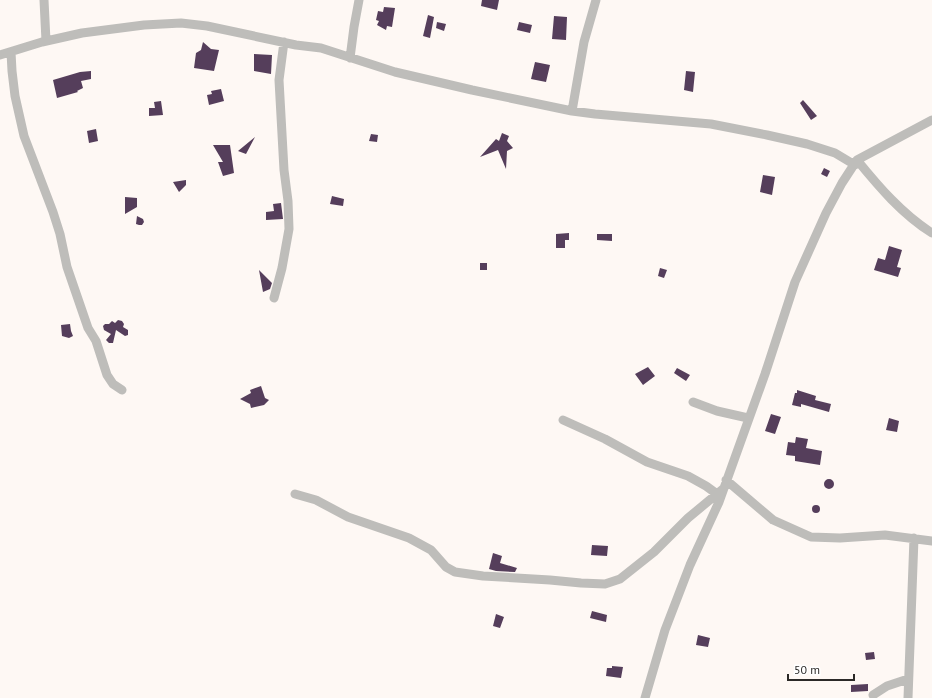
<svg xmlns="http://www.w3.org/2000/svg" width="932" height="698" font-family="'PT Sans',sans-serif">
  <style>
    .building { fill: #553e5b }
    .lines { fill: none; stroke-linecap: round; stroke-linejoin: round }
    .minor { stroke: #bebdba; stroke-width: 9 }
  </style>
  <rect width="100%" height="100%" fill="#fef8f4"/>
  <path class="building" d="M 482,0 L 499,0 L 497,10 L 481,6 Z
    M 384,7 L 395,8 L 392,27 L 387,26 L 386,30 L 377,25 L 379,21 L 376,20 L 378,11 L 383,12 Z
    M 428,15 L 434,17 L 430,38 L 423,36 Z
    M 554,16 L 567,17 L 566,40 L 552,39 Z
    M 437,22 L 446,24 L 444,31 L 436,28 Z
    M 519,22 L 532,25 L 530,33 L 517,30 Z
    M 203,42 L 211,49 L 219,50 L 214,71 L 194,68 L 196,53 L 201,50 Z
    M 254,54 L 272,55 L 271,74 L 254,71 Z
    M 535,62 L 550,65 L 546,82 L 531,79 Z
    M 91,71 L 91,79 L 81,81 L 83,88 L 77,91 L 78,92 L 57,98 L 53,80 L 80,72 Z
    M 686,71 L 695,72 L 693,92 L 684,90 Z
    M 221,89 L 224,101 L 209,105 L 207,95 L 212,94 L 211,91 Z
    M 803,100 L 817,116 L 811,120 L 800,103 Z
    M 161,101 L 163,115 L 149,116 L 149,108 L 155,108 L 154,102 Z
    M 96,129 L 98,141 L 89,143 L 87,131 Z
    M 502,133 L 509,136 L 507,141 L 513,148 L 507,151 L 506,169 L 498,150 L 480,157 L 496,139 L 499,141 Z
    M 371,134 L 378,135 L 377,142 L 369,141 Z
    M 255,137 L 246,154 L 238,151 Z
    M 213,145 L 230,145 L 234,173 L 223,176 L 218,162 L 223,162 Z
    M 824,168 L 830,171 L 827,177 L 821,174 Z
    M 763,175 L 775,177 L 772,195 L 760,192 Z
    M 186,180 L 186,185 L 179,192 L 173,182 Z
    M 332,196 L 344,199 L 343,206 L 330,204 Z
    M 125,197 L 137,198 L 137,207 L 125,214 Z
    M 281,203 L 283,219 L 266,220 L 266,212 L 274,211 L 273,204 Z
    M 137,216 L 143,219 L 144,222 L 142,225 L 139,225 L 136,224 Z
    M 569,233 L 569,240 L 565,240 L 565,248 L 556,248 L 556,234 Z
    M 597,234 L 612,234 L 612,241 L 597,240 Z
    M 889,246 L 902,250 L 897,267 L 901,268 L 898,277 L 874,270 L 878,258 L 885,260 Z
    M 480,263 L 487,263 L 487,270 L 480,270 Z
    M 660,268 L 667,270 L 664,278 L 658,276 Z
    M 259,270 L 272,283 L 270,289 L 263,292 Z
    M 118,320 L 122,321 L 124,324 L 123,327 L 128,330 L 128,335 L 125,336 L 116,330 L 113,343 L 109,343 L 106,340 L 111,334 L 104,330 L 103,326 L 105,324 L 109,324 L 112,321 L 115,323 Z
    M 70,324 L 71,331 L 73,336 L 69,338 L 62,336 L 61,325 Z
    M 648,367 L 655,376 L 643,385 L 635,374 Z
    M 677,368 L 690,375 L 686,381 L 674,373 Z
    M 261,386 L 265,398 L 269,400 L 264,405 L 251,408 L 250,404 L 240,399 L 251,393 L 250,390 Z
    M 797,390 L 816,396 L 815,400 L 831,404 L 829,412 L 801,404 L 801,407 L 792,405 L 795,393 L 797,393 Z
    M 771,414 L 781,417 L 775,434 L 765,431 Z
    M 889,418 L 899,421 L 897,432 L 886,430 Z
    M 796,437 L 808,439 L 806,448 L 822,451 L 820,465 L 795,461 L 795,456 L 786,455 L 788,442 L 795,443 Z
    M824 484a5 5 0 1 1 10 0a5 5 0 1 1-10 0Z
    M812 509a4 4 0 1 1 8 0a4 4 0 1 1-8 0Z
    M 592,545 L 608,546 L 607,556 L 591,555 Z
    M 493,553 L 502,556 L 500,563 L 517,568 L 515,572 L 496,571 L 489,569 Z
    M 592,611 L 607,615 L 606,622 L 590,618 Z
    M 496,614 L 504,617 L 500,628 L 493,626 Z
    M 698,635 L 710,638 L 708,647 L 696,645 Z
    M 874,652 L 875,659 L 866,660 L 865,653 Z
    M 612,666 L 623,667 L 621,678 L 606,676 L 607,668 L 612,668 Z
    M 868,684 L 868,691 L 851,692 L 851,685 Z"/>
  <g class="lines">
    <path class="minor" d="M 44,0 L 46,41
      M 11,52 L 12,71 L 15,96 L 24,136 L 53,212 L 60,234 L 67,267 L 88,328 L 96,341 L 107,375 L 113,384 L 122,390
      M 0,55 L 42,42 L 82,33 L 144,25 L 181,23 L 207,26 L 296,45 L 321,48 L 395,72 L 472,90 L 572,111 L 595,114 L 711,124 L 767,135 L 807,144 L 835,153 L 855,165
      M 350,58 L 354,27 L 359,0
      M 572,111 L 584,42 L 596,0
      M 857,160 C 879,187 902,214 932,233
      M 274,298 L 282,268 L 289,229 L 288,201 L 284,170 L 279,80 L 284,42
      M 693,402 L 717,411 L 748,418
      M 563,420 L 605,439 L 647,462 L 688,476 L 706,486 L 717,494
      M 726,480 L 773,520 L 811,537 L 840,538 L 885,535 L 932,541
      M 295,494 L 316,500 L 348,517 L 409,538 L 431,550 L 446,567 L 455,572 L 483,576 L 550,580 L 581,583 L 605,584 L 620,579 L 654,552 L 688,518 L 723,489
      M 873,695 L 887,686 L 908,679
      M 645,698 L 665,630 L 690,565 L 719,502 L 765,374 L 795,282 L 826,213 L 842,183 L 857,160 L 932,120
      M 908,698 L 914,538"/>
  </g>
  <path d="M788 674v6h66v-6" fill="none" stroke="#2b2927" stroke-width="2"/>
  <text x="794" y="674" font-size="12" fill="#2b2927" stroke="#ffffff" stroke-width="3" paint-order="stroke">50 m</text>
</svg>
